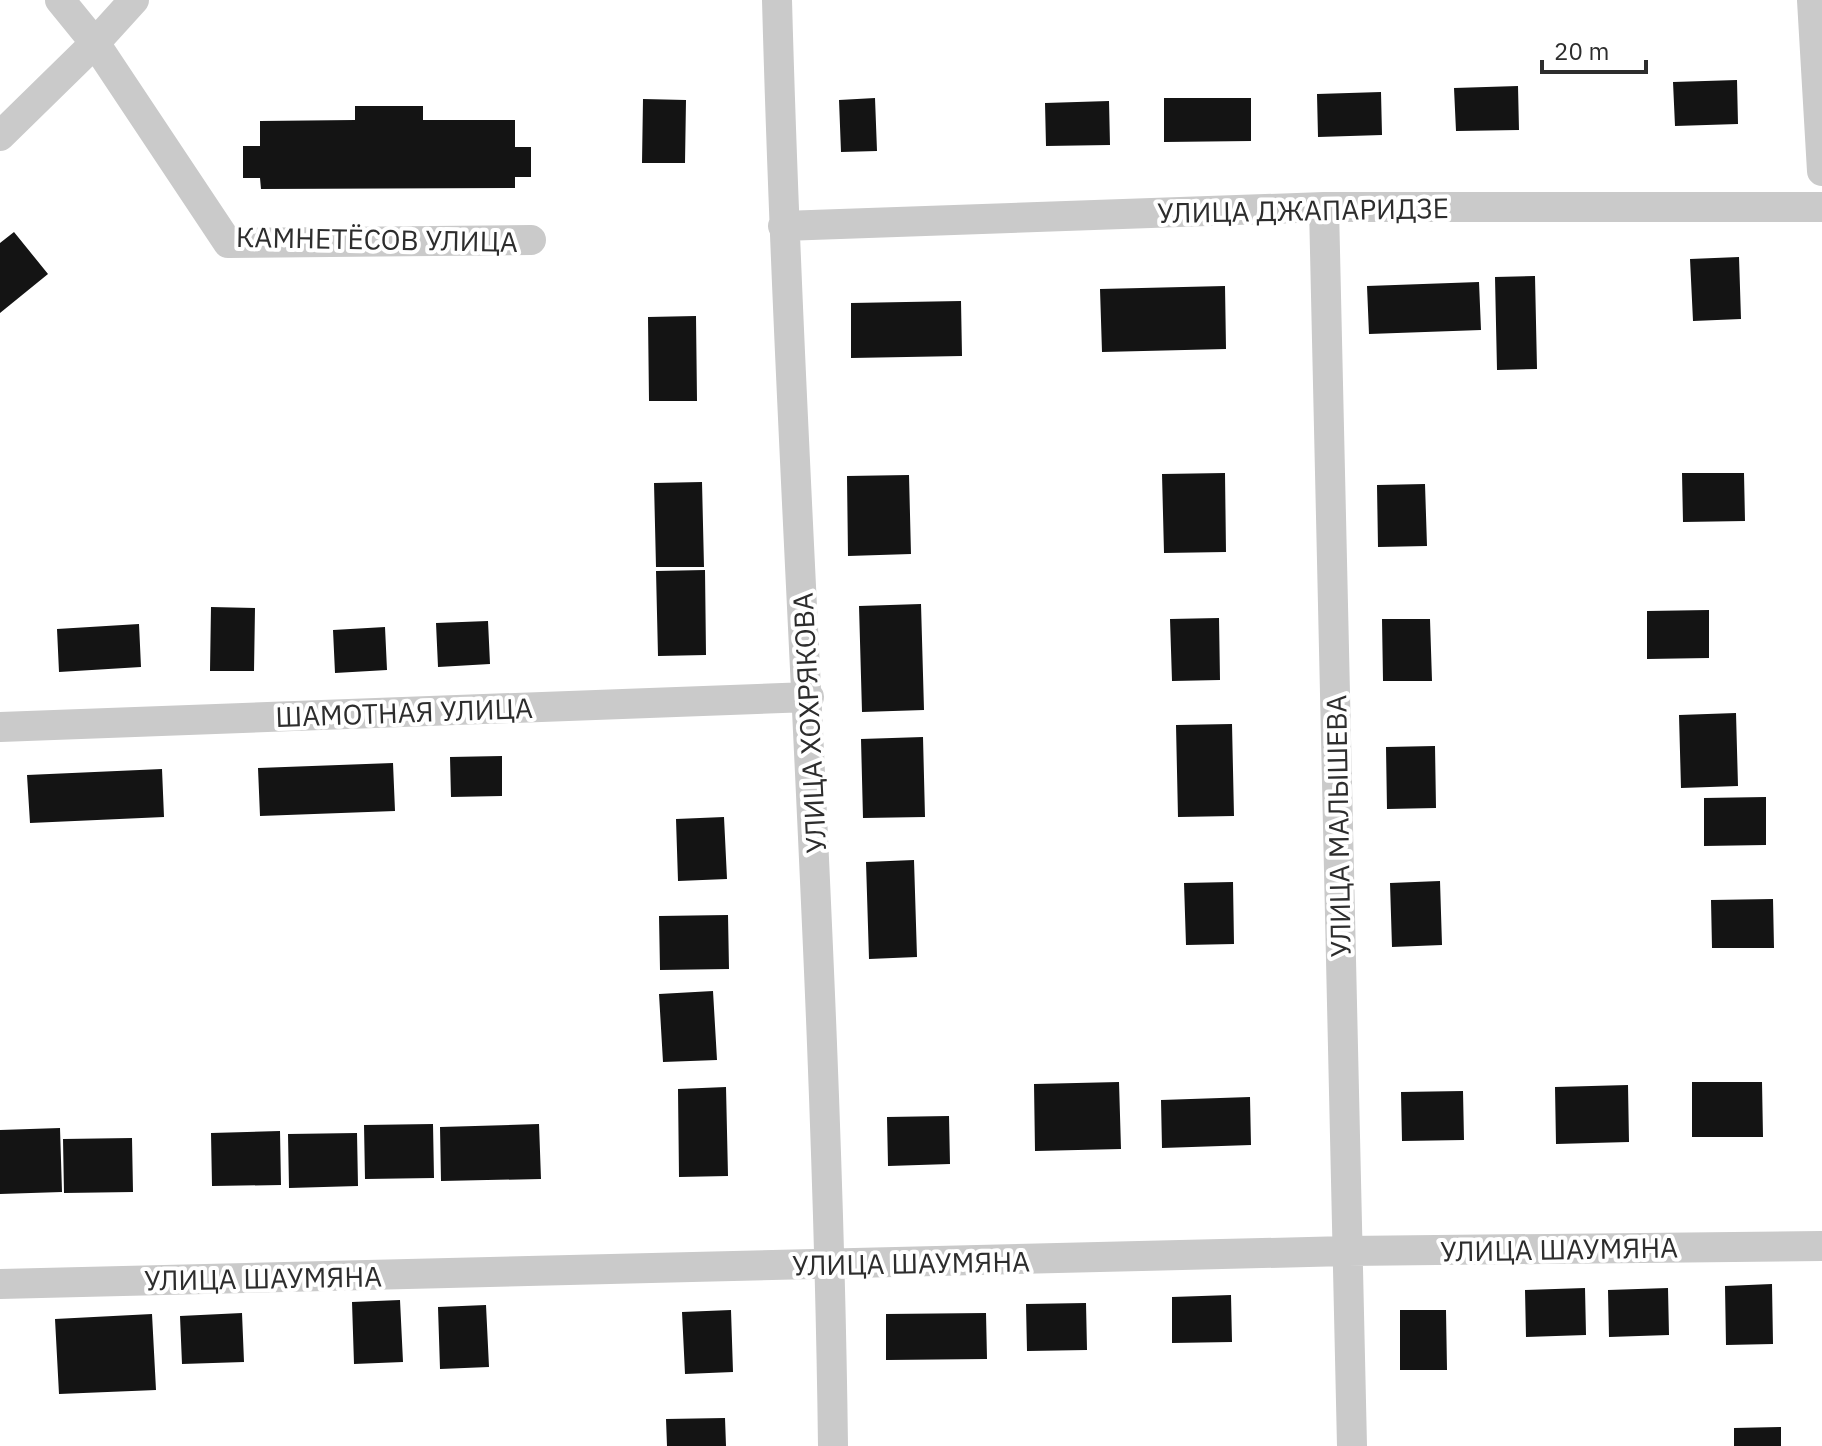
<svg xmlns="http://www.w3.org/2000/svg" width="1822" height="1446" font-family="'IBM Plex Sans',sans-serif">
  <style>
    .building { fill: #141414 }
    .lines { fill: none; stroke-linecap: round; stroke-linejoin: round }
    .minor { stroke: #cacaca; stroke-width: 30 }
    .labels { text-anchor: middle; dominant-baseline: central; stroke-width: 8; stroke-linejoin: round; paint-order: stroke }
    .street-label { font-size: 28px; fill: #2d2d2d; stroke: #fff }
  </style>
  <rect width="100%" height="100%" fill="#fff"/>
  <path class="building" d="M 1737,80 L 1738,124 L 1675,126 L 1673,82 Z
    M 1518,86 L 1519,130 L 1456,131 L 1454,88 Z
    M 1381,92 L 1382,135 L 1318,137 L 1317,94 Z
    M 875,98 L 877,151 L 841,152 L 839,100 Z
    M 1164,98 L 1251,98 L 1251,141 L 1164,142 Z
    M 643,99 L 686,100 L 685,163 L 642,163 Z
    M 1109,101 L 1110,145 L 1046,146 L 1045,103 Z
    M 355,106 L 423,106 L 423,120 L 515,120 L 515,147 L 531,147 L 531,177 L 515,177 L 515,188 L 261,189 L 260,178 L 243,178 L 243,146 L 260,146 L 260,121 L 355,120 Z
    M 14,232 L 48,274 L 0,313 L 0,243 Z
    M 1739,257 L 1741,319 L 1693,321 L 1690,259 Z
    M 1535,276 L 1537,369 L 1497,370 L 1495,277 Z
    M 1479,282 L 1481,330 L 1369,334 L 1367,286 Z
    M 1225,286 L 1226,349 L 1102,352 L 1100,289 Z
    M 961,301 L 962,356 L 851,358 L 851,303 Z
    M 696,316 L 697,401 L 649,401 L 648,317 Z
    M 1225,473 L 1226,552 L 1164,553 L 1162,474 Z
    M 1682,473 L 1744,473 L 1745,521 L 1683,522 Z
    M 909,475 L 911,554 L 848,556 L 847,476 Z
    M 702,482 L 704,567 L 656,567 L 654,483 Z
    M 1425,484 L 1427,546 L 1378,547 L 1377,485 Z
    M 705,570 L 706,655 L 658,656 L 656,571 Z
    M 921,604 L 924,710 L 862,712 L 859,606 Z
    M 211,607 L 255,608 L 254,671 L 210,671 Z
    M 1709,610 L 1709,658 L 1647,659 L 1647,611 Z
    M 1219,618 L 1220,680 L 1172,681 L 1170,619 Z
    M 1382,619 L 1430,619 L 1432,681 L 1383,681 Z
    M 488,621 L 490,664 L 438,667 L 436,623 Z
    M 139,624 L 141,667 L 59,672 L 57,629 Z
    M 385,627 L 387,670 L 335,673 L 333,630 Z
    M 1736,713 L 1738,786 L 1681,788 L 1679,715 Z
    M 1232,724 L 1234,816 L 1178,817 L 1176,725 Z
    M 923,737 L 925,817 L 863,818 L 861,739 Z
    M 1435,746 L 1436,808 L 1387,809 L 1386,747 Z
    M 502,756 L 502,796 L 451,797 L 450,757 Z
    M 393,763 L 395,811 L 260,816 L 258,768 Z
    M 162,769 L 164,817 L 30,823 L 27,775 Z
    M 1766,797 L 1766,845 L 1704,846 L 1704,798 Z
    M 724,817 L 727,879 L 678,881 L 676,819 Z
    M 914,860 L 917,957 L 869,959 L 866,862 Z
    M 1440,881 L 1442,945 L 1392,947 L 1390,883 Z
    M 1233,882 L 1234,944 L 1186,945 L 1184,883 Z
    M 1773,899 L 1774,948 L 1712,948 L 1711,900 Z
    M 728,915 L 729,969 L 660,970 L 659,916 Z
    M 713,991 L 717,1060 L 663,1062 L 659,994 Z
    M 1119,1082 L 1121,1149 L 1035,1151 L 1034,1084 Z
    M 1692,1082 L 1762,1082 L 1763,1137 L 1692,1137 Z
    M 1628,1085 L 1629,1142 L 1556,1144 L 1555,1087 Z
    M 726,1087 L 728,1176 L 679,1177 L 678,1089 Z
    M 1463,1091 L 1464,1140 L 1402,1141 L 1401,1092 Z
    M 1250,1097 L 1251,1145 L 1162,1148 L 1161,1100 Z
    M 949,1116 L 950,1164 L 888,1166 L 887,1117 Z
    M 433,1124 L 434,1178 L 365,1179 L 364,1125 Z
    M 539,1124 L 541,1179 L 441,1181 L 440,1127 Z
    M 60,1128 L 62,1192 L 0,1194 L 0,1130 Z
    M 280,1131 L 281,1185 L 212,1186 L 211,1133 Z
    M 357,1133 L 358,1186 L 289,1188 L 288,1134 Z
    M 132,1138 L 133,1192 L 64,1193 L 63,1139 Z
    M 1772,1284 L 1773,1344 L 1726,1345 L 1725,1286 Z
    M 1585,1288 L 1586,1335 L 1526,1337 L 1525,1290 Z
    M 1668,1288 L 1669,1335 L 1609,1337 L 1608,1290 Z
    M 1231,1295 L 1232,1342 L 1172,1343 L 1172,1297 Z
    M 400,1300 L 403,1362 L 354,1364 L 352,1302 Z
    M 1086,1303 L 1087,1350 L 1027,1351 L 1026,1304 Z
    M 486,1305 L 489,1367 L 440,1369 L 438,1307 Z
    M 731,1310 L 733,1372 L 685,1374 L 682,1312 Z
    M 1400,1310 L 1446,1310 L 1447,1370 L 1400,1370 Z
    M 242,1313 L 244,1362 L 182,1364 L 180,1316 Z
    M 986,1313 L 987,1359 L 886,1360 L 886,1314 Z
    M 152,1314 L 156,1390 L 59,1394 L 55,1319 Z
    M 725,1418 L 726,1446 L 667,1446 L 666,1419 Z
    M 1781,1427 L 1781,1446 L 1734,1446 L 1734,1428 Z"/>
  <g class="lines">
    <path class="minor" d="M 60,0 L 95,43 L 228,243 L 531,240
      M 777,0 C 790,482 827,963 833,1446
      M 1812,0 L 1822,171
      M 0,136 L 95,43 L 134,0
      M 1324,207 L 1352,1446
      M 783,226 L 1324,207 L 1822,207
      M 0,727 L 809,697
      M 0,1284 L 1347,1251 L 1822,1246"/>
  </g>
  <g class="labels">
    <g class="street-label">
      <text transform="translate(1303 210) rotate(-1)">УЛИЦА ДЖАПАРИДЗЕ</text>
      <text transform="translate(377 239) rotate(1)">КАМНЕТЁСОВ УЛИЦА</text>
      <text transform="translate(404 712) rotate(-2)">ШАМОТНАЯ УЛИЦА</text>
      <text transform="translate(809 723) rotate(-93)">УЛИЦА ХОХРЯКОВА</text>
      <text transform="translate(1338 826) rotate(-91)">УЛИЦА МАЛЫШЕВА</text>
      <text transform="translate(1559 1249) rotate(-1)">УЛИЦА ШАУМЯНА</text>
      <text transform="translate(911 1263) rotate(-1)">УЛИЦА ШАУМЯНА</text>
      <text transform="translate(263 1278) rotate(-1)">УЛИЦА ШАУМЯНА</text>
    </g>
  </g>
  <path d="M1542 60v12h104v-12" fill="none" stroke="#2d2d2d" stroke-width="4"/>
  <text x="1554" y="60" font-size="24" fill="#2d2d2d" stroke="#ffffff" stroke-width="6" paint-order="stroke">20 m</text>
</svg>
